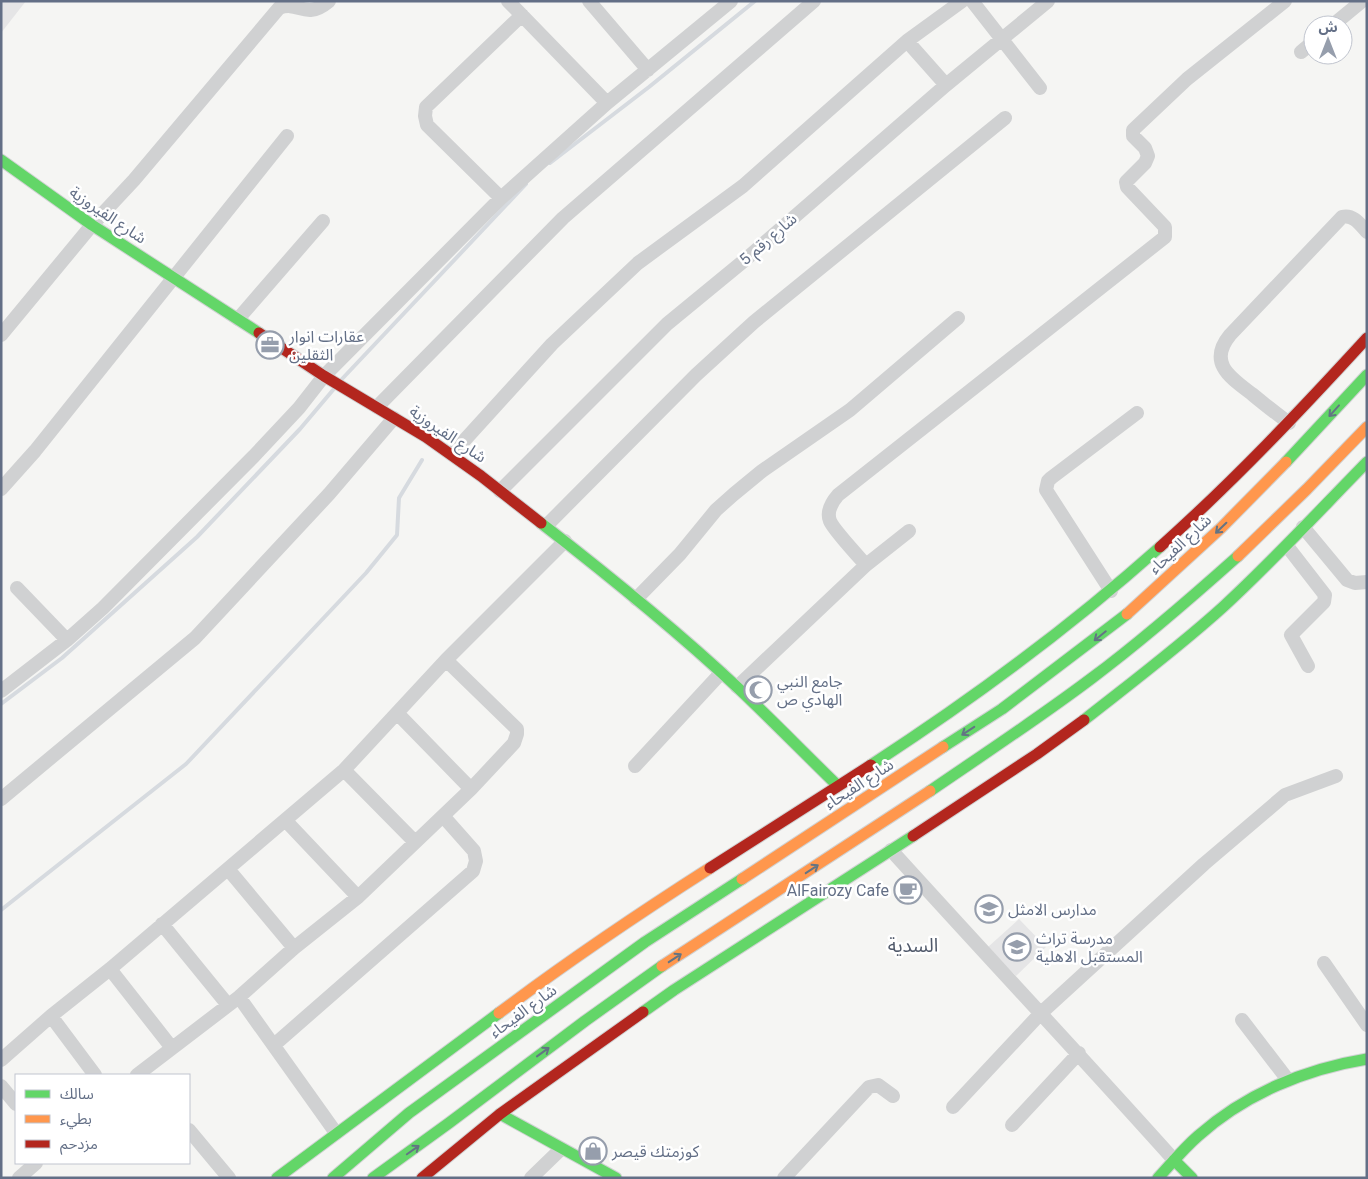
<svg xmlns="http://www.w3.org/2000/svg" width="1368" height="1179" font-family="Roboto,'Noto Sans Arabic',sans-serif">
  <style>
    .built { fill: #e5e5e6 }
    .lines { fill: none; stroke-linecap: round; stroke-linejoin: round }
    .stream { stroke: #d6dadf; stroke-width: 4 }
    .fast-casing { stroke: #d0d2d3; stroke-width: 13 }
    .slow-casing { stroke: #d0d2d3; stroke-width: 13 }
    .jam-casing { stroke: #d0d2d3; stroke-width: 13 }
    .street { stroke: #d0d1d2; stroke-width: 14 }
    .fast { stroke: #63d668; stroke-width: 11 }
    .slow { stroke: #ff974d; stroke-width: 11 }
    .jam { stroke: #b3261e; stroke-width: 11 }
    .oneway { stroke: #637484 }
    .labels { text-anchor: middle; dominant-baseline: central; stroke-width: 5; stroke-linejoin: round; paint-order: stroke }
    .street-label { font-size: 16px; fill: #636f86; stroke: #fff }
    .poi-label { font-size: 16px; fill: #636f86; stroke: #fff; text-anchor: start }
    .quarter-label { font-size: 19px; fill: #515a6b; stroke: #fff }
  </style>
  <rect width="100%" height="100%" fill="#f5f5f3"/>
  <path class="built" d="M 1,1 L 26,1 L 1,33 Z
    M 1019,919 L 1046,947 L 1016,976 L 988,947 Z"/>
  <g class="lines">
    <path class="stream" d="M 550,163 L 649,87 L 755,1
      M 342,379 L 526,184
      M 1,704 L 62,658 L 197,537 L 300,429 L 333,390
      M 1,910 L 186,764 L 366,573 L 397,535 L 399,498 L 422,460"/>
    <g class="fast-casing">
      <path id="fast" d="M 1,160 L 92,225 L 259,333
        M 1286,462 L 1367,375
        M 541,523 C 608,575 675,629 737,687 C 771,719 804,753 838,786
        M 1084,720 C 1131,683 1179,647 1223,607 C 1273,561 1319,511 1367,462
        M 943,747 L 1002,709 L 1127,614
        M 871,765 C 973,699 1070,627 1160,547
        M 930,791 C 984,754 1039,718 1092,678 C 1143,640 1191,598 1238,556
        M 643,1012 L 674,990 L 913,836
        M 500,1114 L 616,1178
        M 1174,1160 L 1192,1178
        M 277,1178 L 499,1013
        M 333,1178 L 409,1113 L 645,942 L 742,879
        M 373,1178 L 449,1123 L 585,1021 L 662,966
        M 1158,1178 C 1171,1164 1183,1149 1198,1136 C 1245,1094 1305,1069 1367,1059"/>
    </g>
    <g class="slow-casing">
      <path id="slow" d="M 1238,556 L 1307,489 L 1367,427
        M 1127,614 L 1221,528 L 1286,462
        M 742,879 L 943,747
        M 662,966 L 930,791
        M 499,1013 C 567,962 638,914 710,868"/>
    </g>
    <g class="jam-casing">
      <path id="jam" d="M 259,333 L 324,376 L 426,437 L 481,476 L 541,523
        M 1160,547 C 1234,481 1301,410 1367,338
        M 913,836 L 1037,754 L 1084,720
        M 710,868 L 871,765
        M 422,1178 L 500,1114 L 643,1012"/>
    </g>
    <path class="street" d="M 508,1 L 607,103
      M 589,1 L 648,70
      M 972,1 L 1040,88
      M 1333,25 L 1362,1
      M 907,41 L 946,85
      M 1301,52 L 1313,42
      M 501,198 L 427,125 L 425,116 L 426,107 L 522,15
      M 238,319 L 323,221
      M 1,335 L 92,225 L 134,180 L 279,8 C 299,0 305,21 329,1
      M 377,407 L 563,218 L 814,1
      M 1289,423 C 1277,414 1264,404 1252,394 C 1231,378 1207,363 1230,335 L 1342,217 C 1353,214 1360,224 1367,232
      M 452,454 L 552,344 L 638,263 L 743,186 L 907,41 L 962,1
      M 1,489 L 35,451 L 287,136
      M 500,491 L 667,324 L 746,259 L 946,85 L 1048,1
      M 546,526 L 696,375 L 754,322 L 1005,118
      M 1303,527 L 1347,580 L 1355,583 L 1367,582
      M 1287,546 L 1325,595 L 1324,602 L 1291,635 L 1308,666
      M 866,565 C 858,556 833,529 830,521 C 826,511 832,502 838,495 L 1165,237 L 1165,227 L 1127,187 L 1126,182 L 1145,163 L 1148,156 L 1145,148 L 1133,136 L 1133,130 L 1187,79 L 1285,1
      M 17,588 L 67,640
      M 1111,591 L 1046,490 L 1048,481 L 1051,478 L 1137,413
      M 636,599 L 680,554 L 716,510 L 734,494 L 762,471 L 850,410 L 958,318
      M 737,687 L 866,565 L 909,531
      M 1,691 L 67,640 L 103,608 L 254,456 L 299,408 L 324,376 L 501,198 L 607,103 L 731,1
      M 397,713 L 471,789
      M 635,766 L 721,673
      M 344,770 L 415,842
      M 1,799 L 195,638 L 329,494 L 394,418
      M 286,821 L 358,897
      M 891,850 C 985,954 1081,1056 1174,1160
      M 228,869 L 294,948
      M 162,924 L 228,1005
      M 1324,963 L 1367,1025
      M 110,969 L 172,1048
      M 239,997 L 336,1133
      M 51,1016 L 95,1075
      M 1242,1020 L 1288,1080
      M 274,1045 L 473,871 L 476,861 L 474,851 L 443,816
      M 1,1060 L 51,1016 L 110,969 L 344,770 L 446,660 L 565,541
      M 137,1075 L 239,997 L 294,948 L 358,897 L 471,789 L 514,743 L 517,734 L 517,729 L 446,660
      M 1,1086 L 16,1104
      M 953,1107 L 1040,1014 L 1204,864 L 1285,795 L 1336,776
      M 1012,1125 L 1079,1053
      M 189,1130 L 229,1178
      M 19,1178 L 36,1163
      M 531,1178 L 561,1149
      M 784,1178 L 869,1087 L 878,1085 L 893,1096"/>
    <use href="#fast" class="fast"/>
    <use href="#slow" class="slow"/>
    <use href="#jam" class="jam"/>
  </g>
  <defs><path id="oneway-shaft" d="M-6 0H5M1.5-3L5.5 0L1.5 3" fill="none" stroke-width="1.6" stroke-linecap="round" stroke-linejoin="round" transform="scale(1.25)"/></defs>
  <g class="oneway">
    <use href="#oneway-shaft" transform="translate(1334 411) rotate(132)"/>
    <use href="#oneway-shaft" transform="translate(1221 528) rotate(136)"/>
    <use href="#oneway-shaft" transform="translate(1100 636) rotate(141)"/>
    <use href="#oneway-shaft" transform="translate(968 731) rotate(147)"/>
    <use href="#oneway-shaft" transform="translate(812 869) rotate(-33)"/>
    <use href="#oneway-shaft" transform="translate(675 958) rotate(-33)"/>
    <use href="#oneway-shaft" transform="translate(543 1052) rotate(-36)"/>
    <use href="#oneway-shaft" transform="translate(413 1150) rotate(-35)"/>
  </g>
  <defs>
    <g id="office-ring" transform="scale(1.4375)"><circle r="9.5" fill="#fff" stroke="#969eac" stroke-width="1.5"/><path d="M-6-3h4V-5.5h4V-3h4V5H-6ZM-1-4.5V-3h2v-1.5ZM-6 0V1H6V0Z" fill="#969eac"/></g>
    <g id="mosque-ring" transform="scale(1.4375)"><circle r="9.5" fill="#fff" stroke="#969eac" stroke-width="1.5"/><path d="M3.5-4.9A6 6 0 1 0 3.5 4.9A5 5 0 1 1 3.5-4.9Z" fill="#969eac"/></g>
    <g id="cafe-ring" transform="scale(1.4375)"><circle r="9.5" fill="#fff" stroke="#969eac" stroke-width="1.5"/><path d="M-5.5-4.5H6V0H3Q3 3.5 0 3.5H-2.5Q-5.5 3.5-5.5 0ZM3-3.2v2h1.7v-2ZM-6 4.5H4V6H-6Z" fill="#969eac"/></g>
    <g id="school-ring" transform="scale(1.4375)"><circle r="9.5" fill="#fff" stroke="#969eac" stroke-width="1.5"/><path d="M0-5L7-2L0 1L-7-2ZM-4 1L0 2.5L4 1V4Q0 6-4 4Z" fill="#969eac"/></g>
    <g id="shop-ring" transform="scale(1.4375)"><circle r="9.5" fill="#fff" stroke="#969eac" stroke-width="1.5"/><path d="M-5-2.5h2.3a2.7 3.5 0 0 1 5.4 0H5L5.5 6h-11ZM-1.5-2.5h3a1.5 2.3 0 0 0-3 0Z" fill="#969eac"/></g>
  </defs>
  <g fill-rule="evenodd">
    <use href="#office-ring" x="270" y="345"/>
    <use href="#mosque-ring" x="758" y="690"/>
    <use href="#cafe-ring" x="908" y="890"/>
    <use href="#school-ring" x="989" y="909"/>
    <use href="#school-ring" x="1017" y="947"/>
    <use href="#shop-ring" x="593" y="1151"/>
  </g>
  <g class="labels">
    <g class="street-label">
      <text transform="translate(108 215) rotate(34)">شارع الفيروزية</text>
      <text transform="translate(768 239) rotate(-41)">شارع رقم 5</text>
      <text transform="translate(448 434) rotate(34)">شارع الفيروزية</text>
      <text transform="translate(1180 544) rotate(-43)">شارع الفيحاء</text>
      <text transform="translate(859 784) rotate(-33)">شارع الفيحاء</text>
      <text transform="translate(523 1011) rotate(-36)">شارع الفيحاء</text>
    </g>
    <g class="poi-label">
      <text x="289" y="336">عقارات انوار<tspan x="289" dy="18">الثقلين</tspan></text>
      <text x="777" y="681">جامع النبي<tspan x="777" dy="18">الهادي ص</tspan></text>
      <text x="889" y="890" text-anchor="end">AlFairozy Cafe</text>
      <text x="1008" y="909">مدارس الامثل</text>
      <text x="1036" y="938">مدرسة تراث<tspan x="1036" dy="18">المستقبل الاهلية</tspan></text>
      <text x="612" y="1151">كوزمتك قيصر</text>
    </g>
    <g class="quarter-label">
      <text x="913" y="945">السدية</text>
    </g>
  </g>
  <rect width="1368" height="1179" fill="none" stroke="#636f86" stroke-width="5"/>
  <rect x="15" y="1074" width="175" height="90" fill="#ffffff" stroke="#c1c5cf"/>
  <rect x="25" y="1090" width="25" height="8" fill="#63d668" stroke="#c1c5cf"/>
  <text x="60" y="1099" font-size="15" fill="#636f86">سالك</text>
  <rect x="25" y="1115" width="25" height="8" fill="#ff974d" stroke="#c1c5cf"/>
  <text x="60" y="1124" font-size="15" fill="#636f86">بطيء</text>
  <rect x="25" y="1140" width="25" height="8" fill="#b3261e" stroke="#c1c5cf"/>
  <text x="60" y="1149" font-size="15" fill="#636f86">مزدحم</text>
  <g transform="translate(1328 40)"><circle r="24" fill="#ffffff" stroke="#c1c5cf"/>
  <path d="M0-4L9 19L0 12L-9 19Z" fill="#969eac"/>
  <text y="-8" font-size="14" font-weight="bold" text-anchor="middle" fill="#636f86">ش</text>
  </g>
</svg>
